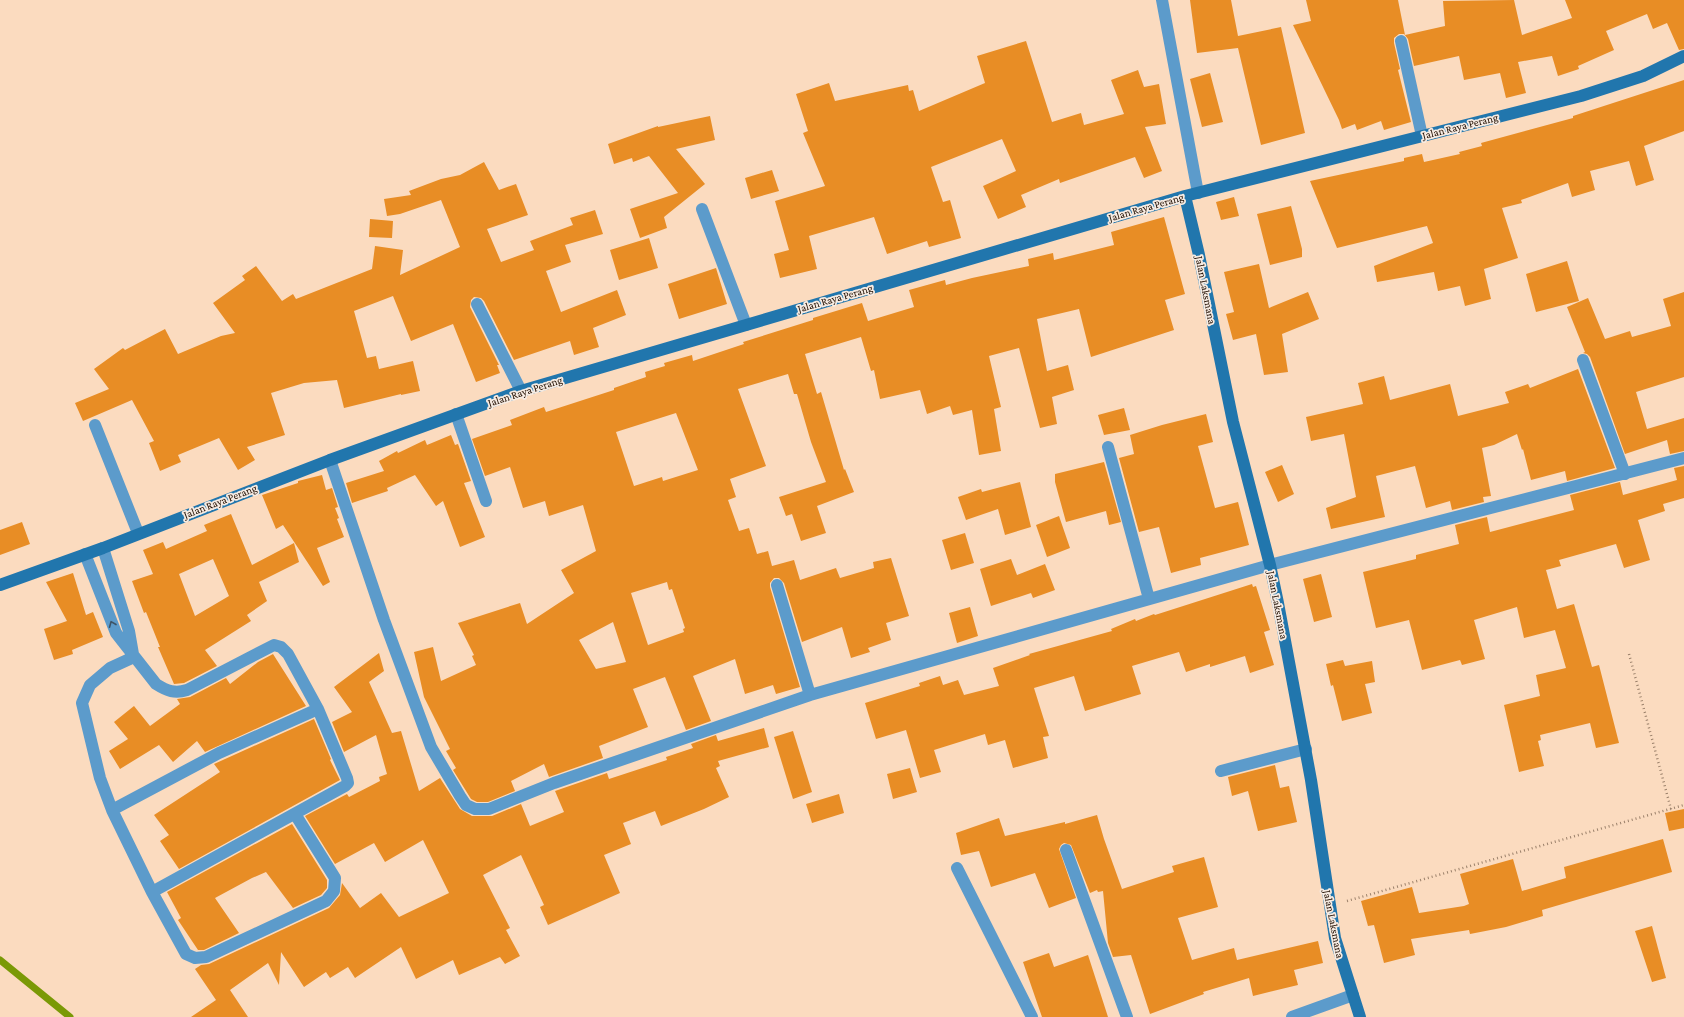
<svg xmlns="http://www.w3.org/2000/svg" width="1684" height="1017" font-family="'Crimson Pro',serif">
  <style>
    .lines { fill: none; stroke-linecap: round; stroke-linejoin: round }
    .stream { stroke: #7a9906; stroke-width: 7 }
    .building { fill: #e88d25; fill-rule: evenodd }
    .path { stroke: #9b816b; stroke-width: 2.5; stroke-dasharray: 1 3; stroke-linecap: butt }
    .street { stroke: #5c9bcb; stroke-width: 12 }
    .secondary { stroke: #2176ad; stroke-width: 12 }
    .oneway { stroke: #3e5466 }
    .labels { text-anchor: middle; dominant-baseline: central; stroke-width: 3.5; stroke-linejoin: round; paint-order: stroke }
    .street-label { font-size: 11px; fill: #200e00; stroke: #f7ece3 }
  </style>
  <rect width="100%" height="100%" fill="#fbdbbf"/>
  <g class="lines">
    <path class="stream" d="M 0,960 L 70,1017"/>
  </g>
  <path class="building" d="M 1190,0 L 1231,0 L 1238,36 L 1281,27 L 1305,133 L 1261,145 L 1238,48 L 1197,53 Z
    M 1306,0 L 1398,0 L 1405,35 L 1445,26 L 1443,1 L 1514,0 L 1522,35 L 1572,18 L 1565,0 L 1684,0 L 1684,49 L 1679,50 L 1667,23 L 1653,29 L 1647,14 L 1606,31 L 1614,50 L 1578,66 L 1579,69 L 1558,76 L 1552,56 L 1518,62 L 1526,93 L 1506,98 L 1500,73 L 1464,80 L 1459,56 L 1414,66 L 1408,39 L 1404,34 L 1399,34 L 1394,38 L 1394,43 L 1400,69 L 1398,70 L 1411,122 L 1384,130 L 1381,121 L 1357,130 L 1355,124 L 1342,129 L 1339,120 L 1293,25 L 1311,21 Z
    M 1026,41 L 1052,122 L 1081,113 L 1084,125 L 1124,114 L 1111,80 L 1138,70 L 1144,87 L 1159,84 L 1166,124 L 1145,127 L 1162,171 L 1144,178 L 1135,157 L 1060,183 L 1059,179 L 1021,195 L 1026,207 L 998,219 L 983,186 L 1016,171 L 1002,139 L 931,167 L 943,202 L 950,200 L 961,238 L 929,247 L 927,241 L 887,254 L 874,217 L 809,236 L 817,269 L 780,278 L 774,254 L 789,250 L 775,201 L 825,186 L 803,133 L 808,131 L 796,94 L 829,83 L 835,101 L 908,85 L 909,91 L 913,90 L 919,111 L 985,83 L 977,56 Z
    M 1210,73 L 1223,122 L 1202,127 L 1190,79 Z
    M 1684,80 L 1684,131 L 1644,146 L 1654,180 L 1636,186 L 1629,161 L 1590,171 L 1595,190 L 1572,197 L 1568,183 L 1521,200 L 1522,203 L 1502,208 L 1518,258 L 1484,269 L 1491,299 L 1465,306 L 1460,286 L 1438,291 L 1434,272 L 1377,282 L 1374,266 L 1433,243 L 1427,226 L 1337,248 L 1310,181 L 1404,161 L 1404,158 L 1422,154 L 1424,162 L 1460,154 L 1459,152 L 1482,146 L 1481,143 L 1573,118 L 1573,116 Z
    M 710,116 L 715,140 L 676,149 L 705,184 L 664,217 L 667,228 L 640,238 L 630,209 L 678,193 L 649,156 L 633,162 L 632,158 L 614,164 L 608,144 L 658,126 L 658,127 Z
    M 484,162 L 499,190 L 516,184 L 528,215 L 487,229 L 501,262 L 534,250 L 530,241 L 573,225 L 570,218 L 595,210 L 603,234 L 565,245 L 571,262 L 546,271 L 561,312 L 617,290 L 626,315 L 593,328 L 599,347 L 574,355 L 570,341 L 514,360 L 484,301 L 481,298 L 474,297 L 471,300 L 470,307 L 499,365 L 497,365 L 500,373 L 476,382 L 453,324 L 411,341 L 393,296 L 354,311 L 367,358 L 376,356 L 379,369 L 413,361 L 420,391 L 401,395 L 401,394 L 344,408 L 337,380 L 304,383 L 271,393 L 285,435 L 247,447 L 255,460 L 238,470 L 219,438 L 178,455 L 181,462 L 160,471 L 149,443 L 154,441 L 132,400 L 83,421 L 75,403 L 109,389 L 94,369 L 123,348 L 125,350 L 165,329 L 178,354 L 221,336 L 235,333 L 213,303 L 245,280 L 242,276 L 256,266 L 282,301 L 293,294 L 296,299 L 372,269 L 375,246 L 403,250 L 400,275 L 460,247 L 441,200 L 400,214 L 387,216 L 384,199 L 411,195 L 409,191 L 441,179 L 460,175 Z
    M 772,170 L 779,191 L 751,199 L 745,178 Z
    M 1234,197 L 1239,216 L 1221,220 L 1216,202 Z
    M 1291,206 L 1302,249 L 1302,257 L 1270,265 L 1257,214 Z
    M 1164,217 L 1185,294 L 1165,300 L 1174,330 L 1091,357 L 1079,309 L 1037,319 L 1047,371 L 1068,365 L 1074,390 L 1052,397 L 1057,424 L 1040,428 L 1019,348 L 989,356 L 1001,407 L 994,409 L 1001,451 L 979,455 L 972,410 L 953,415 L 950,406 L 927,414 L 920,390 L 880,399 L 874,370 L 871,371 L 861,337 L 805,354 L 817,394 L 821,392 L 844,470 L 845,469 L 854,492 L 817,506 L 826,533 L 801,541 L 792,514 L 786,516 L 779,497 L 826,482 L 811,442 L 797,394 L 794,394 L 788,374 L 738,389 L 766,466 L 730,479 L 736,497 L 728,500 L 739,531 L 749,528 L 757,554 L 768,551 L 772,566 L 794,560 L 800,580 L 836,568 L 840,578 L 874,568 L 873,562 L 891,558 L 909,616 L 886,623 L 891,640 L 868,648 L 870,652 L 851,658 L 842,627 L 802,642 L 784,583 L 779,578 L 774,578 L 770,583 L 770,587 L 800,687 L 776,694 L 773,685 L 745,694 L 735,659 L 693,676 L 711,721 L 686,730 L 665,677 L 633,689 L 648,727 L 599,746 L 603,758 L 549,777 L 544,764 L 511,781 L 515,791 L 488,802 L 477,802 L 471,799 L 453,770 L 456,768 L 446,751 L 450,749 L 424,697 L 414,652 L 433,647 L 441,681 L 476,665 L 472,656 L 474,655 L 458,623 L 520,603 L 527,624 L 574,593 L 561,570 L 596,551 L 583,505 L 549,516 L 545,501 L 523,508 L 510,467 L 485,476 L 472,439 L 512,425 L 510,420 L 544,407 L 546,412 L 614,390 L 614,388 L 646,377 L 645,372 L 665,366 L 664,363 L 692,355 L 693,361 L 744,344 L 743,342 L 813,320 L 813,318 L 862,303 L 868,321 L 914,307 L 909,290 L 945,280 L 946,285 L 972,278 L 1029,266 L 1028,259 L 1053,253 L 1054,260 L 1114,245 L 1111,232 ZM 676,413 L 698,470 L 663,481 L 662,477 L 634,486 L 616,432 ZM 667,582 L 669,590 L 672,589 L 685,628 L 683,629 L 684,632 L 648,645 L 631,593 ZM 613,622 L 626,662 L 596,669 L 579,640 Z
    M 370,219 L 393,221 L 392,238 L 369,237 Z
    M 649,238 L 658,268 L 619,280 L 610,250 Z
    M 1567,261 L 1579,301 L 1536,312 L 1526,274 Z
    M 1259,264 L 1269,308 L 1308,292 L 1319,319 L 1282,334 L 1288,372 L 1264,375 L 1256,334 L 1233,340 L 1226,314 L 1234,312 L 1224,272 Z
    M 716,268 L 727,304 L 679,319 L 668,284 Z
    M 1684,292 L 1684,377 L 1636,392 L 1647,429 L 1684,418 L 1684,451 L 1670,454 L 1667,440 L 1625,454 L 1590,357 L 1587,354 L 1583,353 L 1585,352 L 1567,307 L 1588,298 L 1605,339 L 1630,331 L 1632,337 L 1671,326 L 1663,299 Z
    M 1578,369 L 1615,468 L 1567,481 L 1565,471 L 1531,480 L 1523,449 L 1522,450 L 1517,434 L 1494,445 L 1482,448 L 1491,496 L 1483,497 L 1484,502 L 1452,510 L 1450,501 L 1426,508 L 1415,466 L 1376,476 L 1385,517 L 1331,529 L 1326,508 L 1356,497 L 1344,434 L 1311,441 L 1306,417 L 1363,404 L 1358,383 L 1384,376 L 1390,400 L 1450,384 L 1458,416 L 1509,403 L 1505,392 L 1528,384 L 1530,388 Z
    M 1124,408 L 1130,430 L 1104,435 L 1098,415 Z
    M 1206,414 L 1213,442 L 1198,446 L 1215,508 L 1238,502 L 1249,545 L 1200,558 L 1201,565 L 1171,573 L 1159,527 L 1139,532 L 1119,458 L 1134,454 L 1130,435 L 1162,425 Z
    M 451,435 L 455,445 L 458,444 L 471,481 L 464,483 L 485,537 L 460,547 L 443,501 L 436,506 L 415,475 L 387,488 L 388,491 L 352,503 L 346,483 L 384,471 L 379,461 L 397,451 L 398,453 L 425,440 L 427,445 Z
    M 1104,462 L 1121,522 L 1109,525 L 1106,511 L 1066,522 L 1055,482 L 1055,474 Z
    M 1282,465 L 1294,494 L 1278,502 L 1265,472 Z
    M 1684,466 L 1684,498 L 1663,504 L 1665,511 L 1638,520 L 1650,560 L 1624,568 L 1616,544 L 1559,560 L 1561,566 L 1546,570 L 1557,609 L 1574,604 L 1592,667 L 1599,665 L 1619,743 L 1596,748 L 1590,723 L 1540,735 L 1541,740 L 1538,741 L 1544,766 L 1519,772 L 1504,705 L 1540,696 L 1536,675 L 1566,668 L 1555,630 L 1524,638 L 1517,607 L 1474,620 L 1485,659 L 1462,665 L 1460,660 L 1422,670 L 1409,620 L 1376,628 L 1363,572 L 1416,559 L 1416,555 L 1459,544 L 1455,525 L 1487,517 L 1490,532 L 1574,510 L 1570,495 L 1620,482 L 1623,495 L 1677,480 L 1674,468 Z
    M 322,475 L 326,490 L 332,488 L 338,507 L 335,508 L 339,518 L 337,519 L 344,537 L 317,548 L 330,582 L 323,586 L 283,525 L 276,529 L 262,495 L 298,483 L 298,481 Z
    M 1020,482 L 1031,527 L 1005,535 L 998,509 L 966,520 L 958,497 L 981,489 L 982,492 Z
    M 231,514 L 252,565 L 294,543 L 299,562 L 259,582 L 267,601 L 247,615 L 251,621 L 205,650 L 217,666 L 184,683 L 174,684 L 158,647 L 160,647 L 146,612 L 144,613 L 132,581 L 153,574 L 143,550 L 163,542 L 166,549 L 207,531 L 204,525 ZM 213,559 L 229,596 L 195,616 L 179,574 Z
    M 1059,516 L 1070,548 L 1047,557 L 1036,525 Z
    M 22,522 L 30,544 L 0,555 L 0,530 Z
    M 965,533 L 974,563 L 951,570 L 942,540 Z
    M 1011,559 L 1017,575 L 1045,564 L 1055,590 L 1033,598 L 1031,593 L 991,606 L 980,569 Z
    M 73,573 L 86,615 L 93,612 L 103,637 L 72,650 L 73,654 L 54,660 L 44,629 L 67,621 L 46,582 Z
    M 1321,574 L 1332,617 L 1314,622 L 1303,579 Z
    M 1252,584 L 1253,587 L 1256,586 L 1270,630 L 1264,632 L 1274,665 L 1250,673 L 1245,656 L 1210,667 L 1210,664 L 1186,672 L 1179,652 L 1132,666 L 1141,694 L 1085,711 L 1074,676 L 1034,688 L 1049,736 L 1043,737 L 1048,758 L 1013,768 L 1005,740 L 988,745 L 985,734 L 934,750 L 941,772 L 920,778 L 906,730 L 876,739 L 865,703 L 920,686 L 919,683 L 940,676 L 943,685 L 958,680 L 964,695 L 999,686 L 993,668 L 1030,655 L 1029,654 L 1112,631 L 1111,629 L 1135,619 L 1136,621 L 1154,614 L 1155,615 Z
    M 970,607 L 978,636 L 957,643 L 949,613 Z
    M 379,653 L 384,671 L 369,682 L 392,733 L 401,731 L 419,791 L 440,778 L 460,809 L 472,816 L 492,816 L 521,804 L 530,826 L 564,812 L 555,791 L 607,773 L 609,779 L 667,760 L 666,757 L 693,748 L 691,744 L 716,735 L 718,741 L 764,728 L 769,747 L 718,761 L 720,766 L 716,768 L 729,797 L 704,809 L 661,826 L 655,811 L 623,823 L 631,844 L 604,855 L 620,893 L 548,925 L 540,907 L 544,905 L 521,855 L 483,875 L 510,928 L 506,930 L 520,956 L 505,964 L 500,957 L 459,975 L 453,960 L 416,979 L 401,947 L 355,978 L 348,967 L 330,978 L 326,972 L 304,987 L 281,952 L 279,985 L 268,963 L 230,990 L 248,1017 L 191,1017 L 216,1000 L 195,969 L 201,965 L 209,964 L 329,908 L 340,895 L 342,883 L 360,908 L 381,893 L 399,917 L 449,893 L 423,840 L 385,862 L 374,843 L 335,864 L 305,816 L 347,794 L 349,797 L 380,781 L 379,777 L 387,774 L 376,735 L 344,752 L 332,722 L 352,712 L 334,687 Z
    M 273,654 L 306,706 L 205,752 L 197,741 L 173,762 L 159,745 L 120,769 L 109,751 L 128,739 L 114,722 L 134,706 L 150,726 L 180,704 L 177,699 L 190,697 L 226,678 L 230,684 L 258,662 Z
    M 1343,660 L 1345,666 L 1372,661 L 1375,682 L 1365,684 L 1372,713 L 1342,721 L 1333,685 L 1331,686 L 1326,664 Z
    M 314,719 L 331,759 L 330,760 L 340,780 L 179,869 L 160,841 L 169,835 L 154,815 L 220,772 L 214,764 Z
    M 793,731 L 812,792 L 793,799 L 774,737 Z
    M 1275,765 L 1280,788 L 1289,786 L 1297,822 L 1258,831 L 1248,791 L 1232,796 L 1228,777 Z
    M 910,768 L 917,792 L 893,799 L 887,774 Z
    M 839,794 L 844,813 L 812,823 L 806,804 Z
    M 1684,809 L 1684,828 L 1669,831 L 1665,813 Z
    M 1097,815 L 1104,839 L 1122,889 L 1174,872 L 1172,866 L 1204,857 L 1218,907 L 1178,918 L 1192,960 L 1234,948 L 1237,960 L 1318,941 L 1323,963 L 1294,970 L 1298,985 L 1253,996 L 1249,978 L 1203,992 L 1204,994 L 1150,1014 L 1131,955 L 1113,957 L 1108,943 L 1103,891 L 1098,892 L 1097,890 L 1090,893 L 1071,845 L 1064,843 L 1061,845 L 1059,849 L 1076,898 L 1049,908 L 1035,873 L 991,887 L 979,851 L 961,855 L 956,833 L 999,818 L 1005,836 L 1065,822 L 1065,824 Z
    M 292,824 L 327,880 L 327,888 L 321,895 L 293,908 L 266,872 L 252,878 L 215,898 L 239,933 L 204,950 L 198,950 L 178,920 L 181,918 L 167,892 Z
    M 1663,839 L 1672,872 L 1542,910 L 1543,916 L 1506,927 L 1470,934 L 1469,930 L 1411,939 L 1415,955 L 1384,963 L 1374,925 L 1368,926 L 1361,901 L 1412,887 L 1419,913 L 1464,906 L 1469,904 L 1460,874 L 1513,859 L 1522,891 L 1566,878 L 1564,867 Z
    M 1652,926 L 1666,978 L 1652,982 L 1635,931 Z
    M 1049,953 L 1054,967 L 1088,955 L 1108,1017 L 1042,1017 L 1023,962 Z"/>
  <g class="lines">
    <path class="path" d="M 1629,654 L 1671,809
      M 1347,901 L 1684,805"/>
    <path class="street" d="M 1162,0 L 1198,193
      M 1401,41 L 1422,136
      M 702,209 L 746,325
      M 477,304 L 521,391
      M 1583,360 L 1625,474
      M 456,414 L 486,501
      M 95,425 L 138,533
      M 1108,447 L 1149,599
      M 330,460 L 384,620 L 431,747 L 460,796 L 466,805 L 475,809 L 489,809 L 554,783 L 810,695 L 1270,565 L 1684,458
      M 103,548 L 129,631 L 133,654
      M 85,554 L 116,633 L 156,684 C 167,691 175,694 187,690 L 274,645 L 281,647 L 288,654 L 318,709 L 347,778 L 348,783 L 345,786 L 152,892
      M 777,585 L 810,695
      M 134,657 L 110,668 L 90,685 L 82,703 L 100,778 L 112,810 L 152,892 L 186,954 L 195,958 L 206,957 L 326,901 L 334,891 L 335,878 L 295,814
      M 1221,771 L 1306,749
      M 112,810 L 219,753 L 318,709
      M 1066,850 L 1127,1017
      M 957,868 L 1032,1017
      M 1292,1017 L 1353,995"/>
    <path class="secondary" d="M 1185,196 L 1199,255 L 1233,422 L 1270,565 L 1278,603 L 1311,780 L 1335,938 L 1360,1017
      M 0,585 L 103,548 L 330,460 L 521,391 L 1185,196 L 1581,96 L 1643,76 L 1684,56"/>
  </g>
  <defs><path id="oneway-chevron" d="M-2-3.5L2.5 0L-2 3.5" fill="none" stroke-width="1.6" stroke-linecap="round" stroke-linejoin="round"/></defs>
  <use class="oneway" href="#oneway-chevron" transform="translate(112 624) rotate(-112)"/>
  <g class="labels">
    <g class="street-label">
      <text transform="translate(1460 126) rotate(-14)">Jalan Raya Perang</text>
      <text transform="translate(1146 207) rotate(-16)">Jalan Raya Perang</text>
      <text transform="translate(1206 290) rotate(79)">Jalan Laksmana</text>
      <text transform="translate(835 298) rotate(-16)">Jalan Raya Perang</text>
      <text transform="translate(525 391) rotate(-18)">Jalan Raya Perang</text>
      <text transform="translate(220 501) rotate(-21)">Jalan Raya Perang</text>
      <text transform="translate(1278 605) rotate(79)">Jalan Laksmana</text>
      <text transform="translate(1334 924) rotate(79)">Jalan Laksmana</text>
    </g>
  </g>
</svg>
